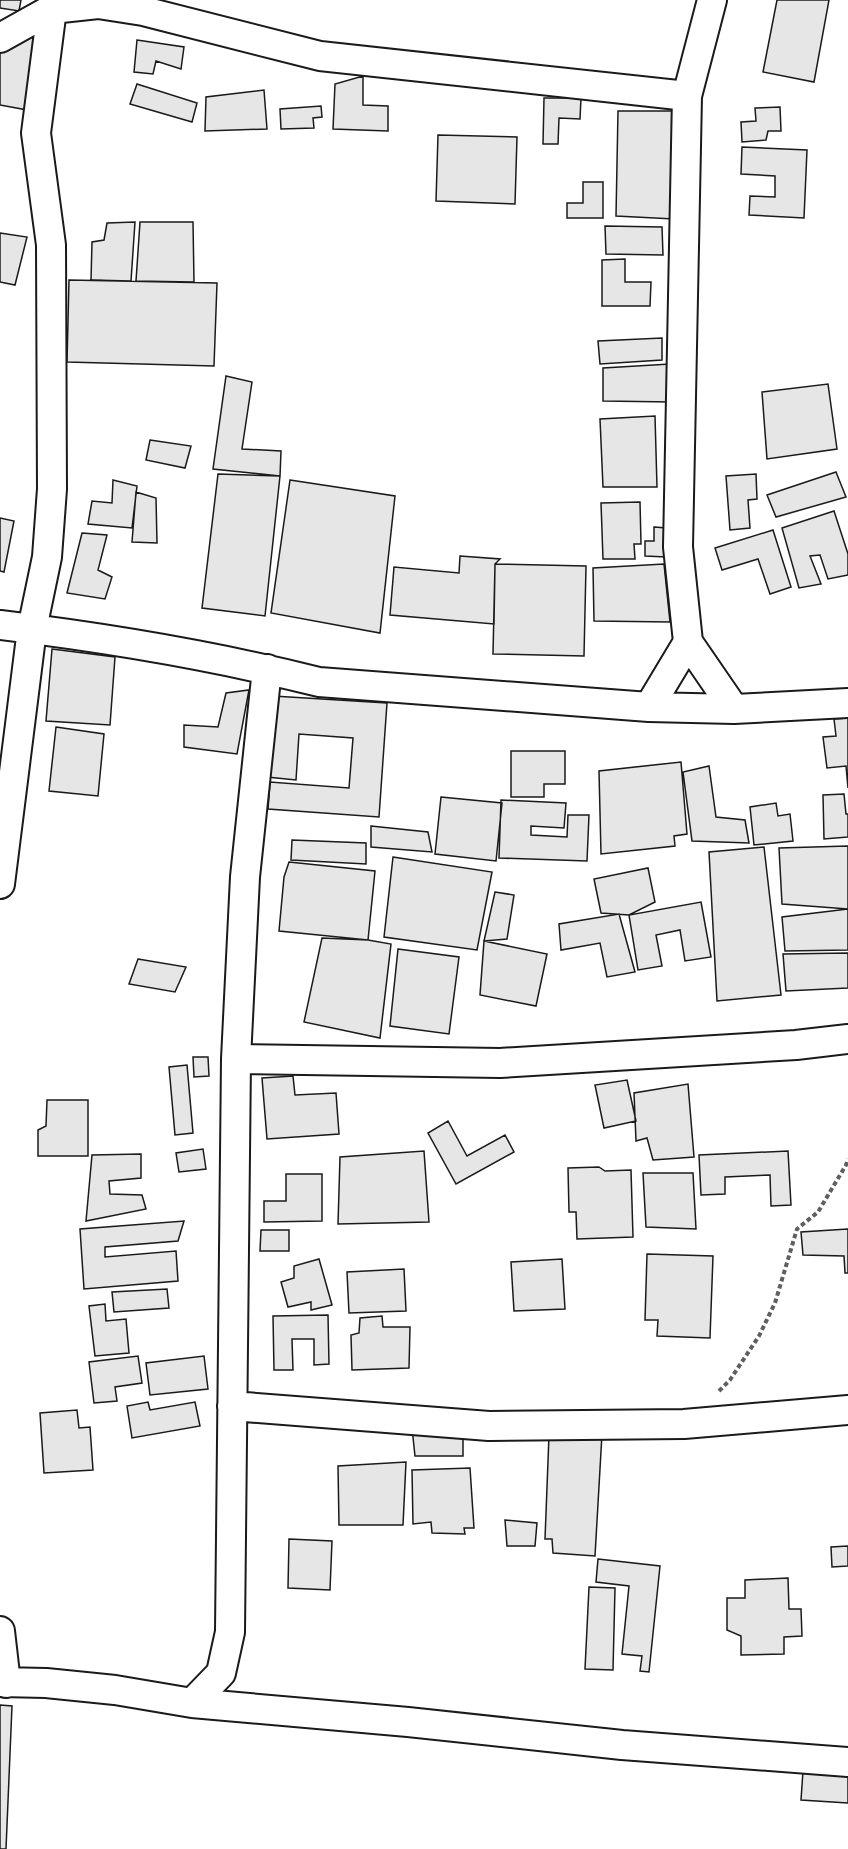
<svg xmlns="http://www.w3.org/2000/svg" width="848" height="1849" font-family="'PT Sans',sans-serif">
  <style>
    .building { fill: #e6e6e6; stroke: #1a1a1a; stroke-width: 1.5 }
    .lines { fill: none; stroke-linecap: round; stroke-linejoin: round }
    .street-casing { stroke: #1a1a1a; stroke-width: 32 }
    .path { stroke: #5f5f5f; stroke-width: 4; stroke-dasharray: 4.5 3; stroke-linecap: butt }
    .street { stroke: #fff; stroke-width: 28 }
  </style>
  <rect width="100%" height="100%" fill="#fff"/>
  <path class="building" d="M 0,0 L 21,0 L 19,11 L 0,8 Z
    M 777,0 L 829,0 L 814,82 L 763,72 Z
    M 0,26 L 44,32 L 33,111 L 0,105 Z
    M 137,40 L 184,47 L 181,69 L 156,61 L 153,74 L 134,72 Z
    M 363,76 L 363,105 L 388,106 L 388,131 L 333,129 L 335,84 Z
    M 137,84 L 197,103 L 192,122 L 130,104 Z
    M 264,90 L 267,129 L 205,131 L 206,97 Z
    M 544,98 L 581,98 L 580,119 L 559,118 L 558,144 L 543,144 Z
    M 321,106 L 322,117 L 313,118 L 314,128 L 281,129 L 280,109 Z
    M 780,107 L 781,131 L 768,131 L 766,140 L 742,142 L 741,122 L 756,121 L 755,108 Z
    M 618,111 L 674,111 L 674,219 L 616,216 Z
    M 438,135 L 517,137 L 515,204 L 436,201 Z
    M 742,147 L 807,150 L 804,218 L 749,215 L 750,196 L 775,197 L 775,176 L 741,174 Z
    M 583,182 L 603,182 L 603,218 L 567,218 L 567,203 L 583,203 Z
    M 135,222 L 131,281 L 91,280 L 92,242 L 104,240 L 107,223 Z
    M 140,222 L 193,222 L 194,282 L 136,281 Z
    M 605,226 L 662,227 L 663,255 L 606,254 Z
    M 0,233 L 27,237 L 15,285 L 0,282 Z
    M 625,259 L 625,282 L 651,282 L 650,306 L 602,306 L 602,260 Z
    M 69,280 L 217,283 L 214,366 L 67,362 Z
    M 662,338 L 662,360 L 600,364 L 598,341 Z
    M 670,364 L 672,402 L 603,401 L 603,368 Z
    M 226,376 L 252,382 L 242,449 L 281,451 L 280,476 L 213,469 Z
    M 828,384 L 837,449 L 767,459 L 762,392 Z
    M 655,416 L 657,487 L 603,487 L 600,419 Z
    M 150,440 L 191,446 L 185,468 L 146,460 Z
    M 836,472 L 846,497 L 776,517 L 767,495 Z
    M 218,474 L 280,476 L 265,616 L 202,608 Z
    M 756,474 L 757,499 L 748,500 L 750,528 L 730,530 L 726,476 Z
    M 113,480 L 137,486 L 132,528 L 88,524 L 92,501 L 112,503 Z
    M 290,480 L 395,496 L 380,633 L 271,613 Z
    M 136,492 L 156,498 L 157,543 L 132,542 Z
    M 640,502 L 641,544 L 634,544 L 635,559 L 603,559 L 601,503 Z
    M 834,511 L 848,554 L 848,575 L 828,579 L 820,555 L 810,556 L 821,584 L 799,588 L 782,528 Z
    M 0,518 L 14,521 L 4,572 L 0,571 Z
    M 654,527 L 667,528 L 666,557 L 645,556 L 645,541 L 654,541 Z
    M 773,530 L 791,587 L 770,594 L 758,559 L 722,570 L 715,548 Z
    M 82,533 L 107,535 L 98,570 L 112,577 L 105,599 L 67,593 Z
    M 460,556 L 500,559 L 495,564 L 494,624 L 390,615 L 394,567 L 459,573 Z
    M 495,564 L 586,566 L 584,656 L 493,654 Z
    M 664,564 L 670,622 L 594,621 L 593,568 Z
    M 52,649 L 115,657 L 110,725 L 46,721 Z
    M 249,690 L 237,754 L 184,747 L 184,725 L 218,727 L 226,693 Z
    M 273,696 L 387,703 L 379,817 L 268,809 L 270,782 L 349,788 L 353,738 L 299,734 L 296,780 L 267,777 Z
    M 848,718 L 848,788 L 846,766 L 827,768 L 823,737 L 836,736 L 834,719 Z
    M 56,727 L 104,734 L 98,796 L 49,791 Z
    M 511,751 L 565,751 L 565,784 L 544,784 L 544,797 L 511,797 Z
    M 681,762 L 687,834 L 674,836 L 675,846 L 601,854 L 599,771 Z
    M 709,766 L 716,817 L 745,820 L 749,843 L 692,841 L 683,772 Z
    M 844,794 L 846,814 L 848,814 L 848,837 L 824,839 L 823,795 Z
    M 441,797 L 502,803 L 496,861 L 435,854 Z
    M 501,800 L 566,803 L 564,828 L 531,826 L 531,835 L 567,837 L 568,815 L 589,815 L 587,861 L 499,858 Z
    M 776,803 L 778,816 L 790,814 L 793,841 L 754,845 L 750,807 Z
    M 371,826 L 428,832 L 432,852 L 371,847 Z
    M 292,840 L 366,843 L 366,864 L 291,860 Z
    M 848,846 L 848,909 L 782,904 L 779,848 Z
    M 764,847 L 781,995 L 717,1001 L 709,852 Z
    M 393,857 L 492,872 L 477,950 L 384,937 Z
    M 289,862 L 375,871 L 368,940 L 279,931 L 284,877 Z
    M 648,868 L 655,902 L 629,915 L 601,913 L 594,879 Z
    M 495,892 L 514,895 L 507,939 L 484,941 Z
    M 701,902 L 711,957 L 685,961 L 680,930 L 656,935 L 662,966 L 638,970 L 629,915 Z
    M 848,909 L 848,950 L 785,951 L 782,917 Z
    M 619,914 L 635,972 L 607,977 L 600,943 L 561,950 L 559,924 Z
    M 322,938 L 368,940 L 391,944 L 380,1038 L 304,1022 Z
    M 484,941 L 547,954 L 536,1006 L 480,995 Z
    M 398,949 L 459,957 L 449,1034 L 390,1026 Z
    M 848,953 L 848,988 L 786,991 L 783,954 Z
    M 138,959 L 186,967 L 175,992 L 129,984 Z
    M 193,1057 L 208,1057 L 209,1076 L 194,1077 Z
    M 187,1065 L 193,1133 L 175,1135 L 169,1067 Z
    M 293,1076 L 295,1095 L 336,1093 L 339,1134 L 267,1139 L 262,1078 Z
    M 627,1080 L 636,1121 L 604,1128 L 595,1085 Z
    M 688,1084 L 694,1157 L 653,1160 L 647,1138 L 636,1141 L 634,1093 Z
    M 47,1100 L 88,1100 L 88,1156 L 38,1156 L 38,1130 L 46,1126 Z
    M 448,1121 L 467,1156 L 505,1135 L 514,1152 L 456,1184 L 428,1133 Z
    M 203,1149 L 206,1169 L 179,1172 L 176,1153 Z
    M 424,1151 L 429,1222 L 338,1224 L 340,1157 Z
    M 788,1151 L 791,1205 L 771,1206 L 770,1175 L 725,1177 L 725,1194 L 701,1195 L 699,1155 Z
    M 141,1154 L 141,1178 L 109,1181 L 110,1194 L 142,1195 L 146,1209 L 86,1221 L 92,1155 Z
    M 599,1167 L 605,1171 L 631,1170 L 633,1237 L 577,1239 L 576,1212 L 569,1212 L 568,1168 Z
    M 643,1173 L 693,1173 L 696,1229 L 646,1227 Z
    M 286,1174 L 322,1174 L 322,1221 L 264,1222 L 264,1201 L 286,1201 Z
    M 184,1221 L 178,1241 L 105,1247 L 105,1257 L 176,1251 L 178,1281 L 84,1289 L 80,1229 Z
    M 848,1229 L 848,1273 L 845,1273 L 844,1256 L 803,1255 L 801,1232 Z
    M 261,1230 L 289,1230 L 289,1251 L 260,1251 Z
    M 647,1254 L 713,1256 L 710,1338 L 657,1336 L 658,1320 L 645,1320 Z
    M 319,1259 L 332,1305 L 311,1310 L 311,1302 L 288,1307 L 281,1282 L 294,1278 L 294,1266 Z
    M 562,1259 L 565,1309 L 514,1311 L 511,1262 Z
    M 404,1269 L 406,1311 L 349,1313 L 347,1272 Z
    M 167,1289 L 169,1308 L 114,1312 L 112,1292 Z
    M 105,1304 L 106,1321 L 126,1319 L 129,1353 L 95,1356 L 89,1306 Z
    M 328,1315 L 329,1364 L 314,1365 L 314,1339 L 292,1339 L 293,1370 L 274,1370 L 273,1316 Z
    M 382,1316 L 383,1327 L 410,1327 L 409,1368 L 352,1370 L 351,1335 L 359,1333 L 360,1318 Z
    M 138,1356 L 142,1383 L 115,1387 L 117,1401 L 94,1403 L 89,1362 Z
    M 204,1356 L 208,1389 L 150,1395 L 146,1363 Z
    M 148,1402 L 150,1410 L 195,1402 L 200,1426 L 132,1438 L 127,1406 Z
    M 77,1410 L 79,1428 L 90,1427 L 93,1470 L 44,1473 L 40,1413 Z
    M 412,1428 L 463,1429 L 463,1456 L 415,1456 Z
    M 602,1434 L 595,1556 L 553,1553 L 552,1539 L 545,1539 L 549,1435 Z
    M 406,1462 L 403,1525 L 339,1525 L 338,1466 Z
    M 470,1468 L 474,1528 L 464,1528 L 465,1534 L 432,1533 L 431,1522 L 413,1524 L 412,1470 Z
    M 505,1520 L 537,1523 L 535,1546 L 507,1546 Z
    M 289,1539 L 332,1541 L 330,1590 L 288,1588 Z
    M 848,1546 L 848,1566 L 832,1567 L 831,1547 Z
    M 598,1559 L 660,1566 L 649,1672 L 640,1671 L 642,1656 L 622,1654 L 629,1586 L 596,1582 Z
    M 788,1578 L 789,1609 L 801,1609 L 802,1636 L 784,1637 L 784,1654 L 741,1655 L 741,1636 L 727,1630 L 727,1598 L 745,1598 L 745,1580 Z
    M 589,1587 L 615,1588 L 613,1670 L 585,1669 Z
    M 0,1705 L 12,1706 L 6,1849 L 0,1849 Z
    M 803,1771 L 848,1774 L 848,1803 L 801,1800 Z"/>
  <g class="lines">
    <g class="street-casing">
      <path id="street" d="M 712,0 L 687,96 L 678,547 L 688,642 L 734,709
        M 0,38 L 52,9 L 98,4 L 143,11 L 320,56 L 687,96
        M 0,625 C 107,638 215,656 319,682 L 649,707 L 734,709 L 848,703
        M 649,707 L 688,642
        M 0,884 L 32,629 L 47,557 L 52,489 L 51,245 L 36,133 L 52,9
        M 236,1059 L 500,1063 L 796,1045 L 848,1039
        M 232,1406 L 489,1426 L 684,1424 L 848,1410
        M 0,1631 L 6,1683
        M 0,1682 L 46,1683 L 115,1690 L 192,1703 L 408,1722 L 622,1745 L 848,1762
        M 192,1703 L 221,1673 L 230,1632 L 236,1059 L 245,877 L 267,669"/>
    </g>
    <path class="path" d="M 719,1391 L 730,1380 L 759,1336 L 775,1303 L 797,1229 L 818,1212 L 846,1165 L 848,1159"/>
    <use href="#street" class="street"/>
  </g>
</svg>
